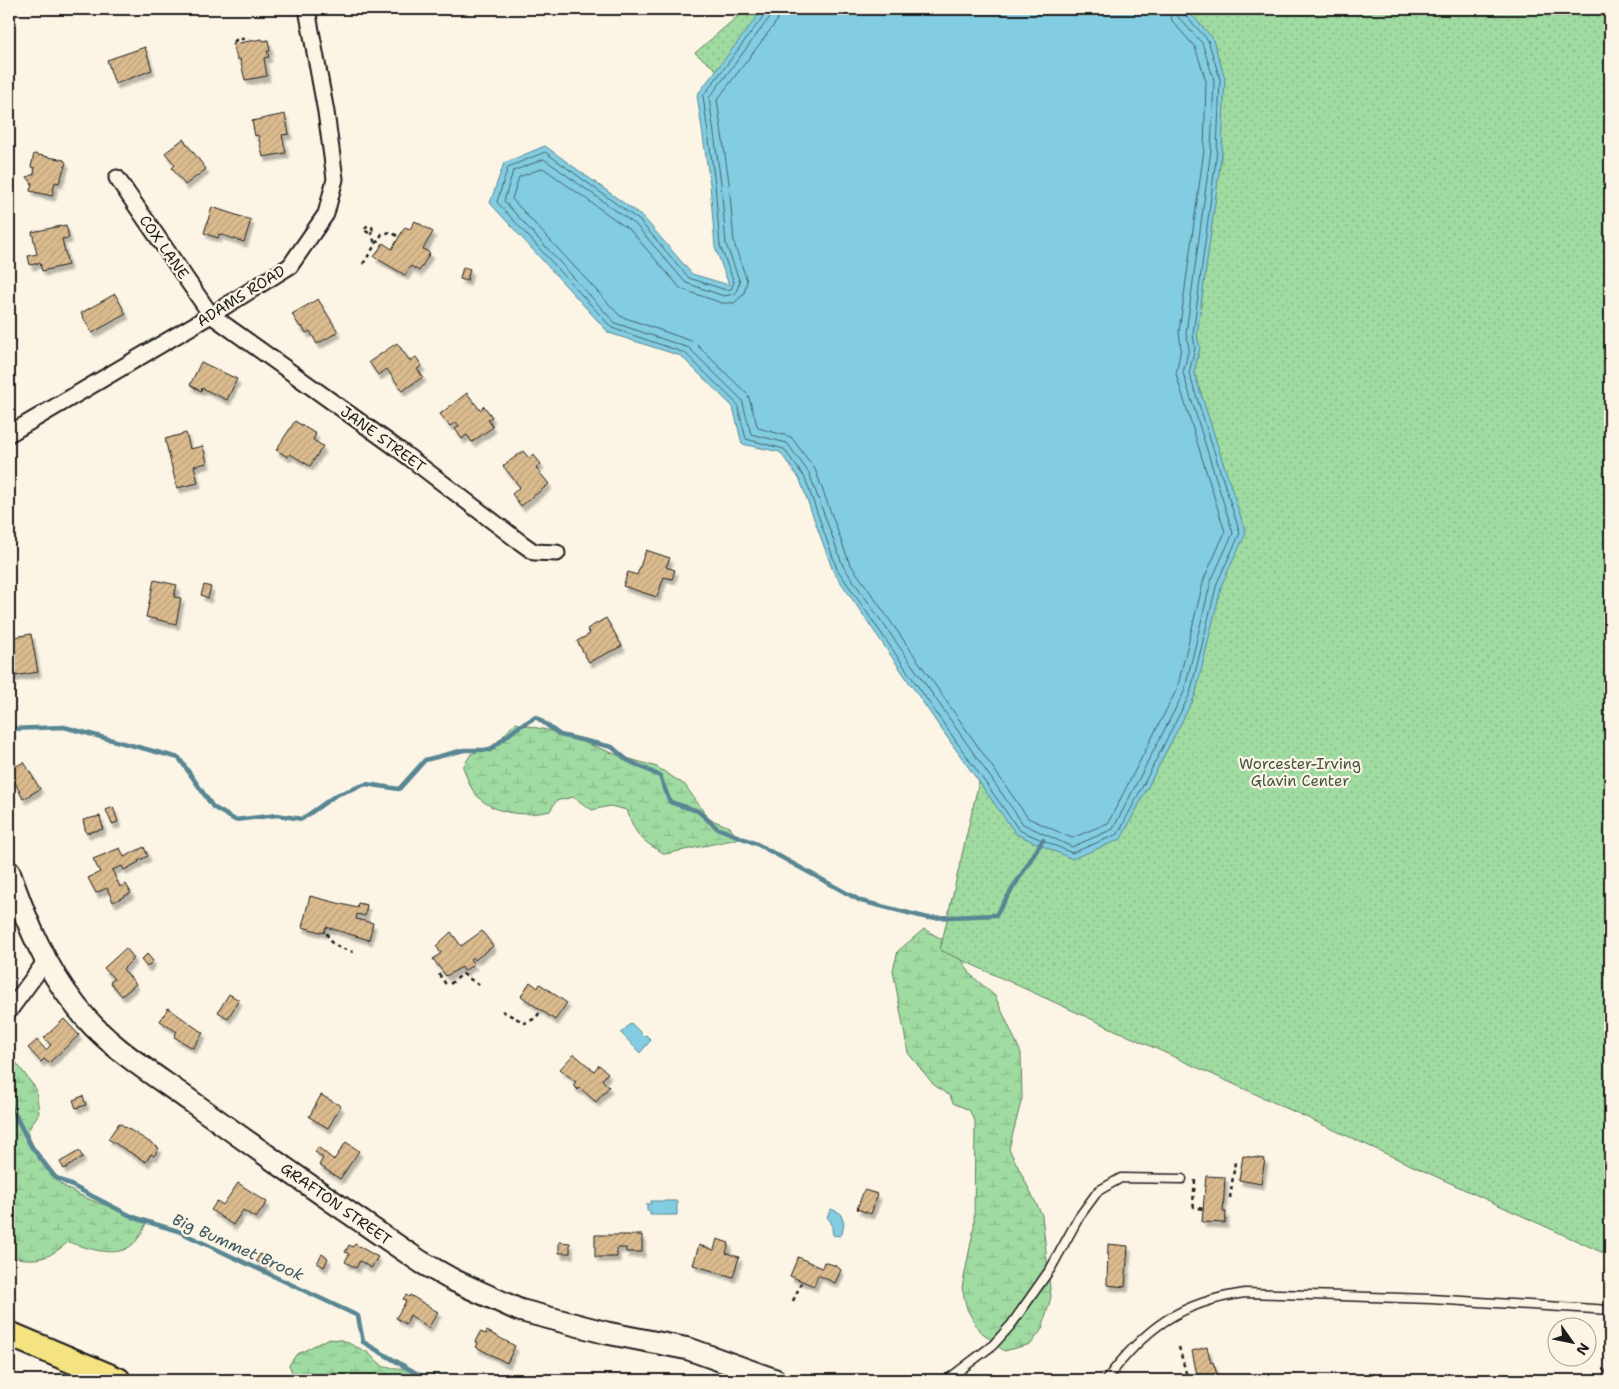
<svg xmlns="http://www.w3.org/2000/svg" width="1619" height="1389" font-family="'Shantell Sans',sans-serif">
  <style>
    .wetland { fill: url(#wetland-marsh); stroke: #5e7c5e }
    .park { fill: url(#park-dots); stroke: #5e7c5e }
    .water { fill: #82cde2; stroke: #598693 }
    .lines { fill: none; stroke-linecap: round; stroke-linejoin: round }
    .shore { stroke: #45636b; stroke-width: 1 }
    .stream { stroke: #598693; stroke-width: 4.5 }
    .building { fill: url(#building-hatch); stroke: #1c1c1c; filter: url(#shadow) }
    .lane-casing { stroke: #1c1c1c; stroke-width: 11 }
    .street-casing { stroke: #1c1c1c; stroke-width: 19 }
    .secondary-casing { stroke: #1c1c1c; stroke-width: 25 }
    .primary-casing { stroke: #1c1c1c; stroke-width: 28 }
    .path { stroke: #1c1c1c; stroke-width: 2.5; stroke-dasharray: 4 4; stroke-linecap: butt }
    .lane { stroke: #fcf5e5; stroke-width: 8 }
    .street { stroke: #fcf5e5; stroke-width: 15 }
    .secondary { stroke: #fcf5e5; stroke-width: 21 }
    .primary { stroke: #f5e382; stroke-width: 24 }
    .labels { text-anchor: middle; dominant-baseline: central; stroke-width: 4.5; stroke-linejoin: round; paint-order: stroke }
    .street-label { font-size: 15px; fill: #1c1c1c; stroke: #fcf5e5 }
    .park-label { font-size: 15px; fill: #454; stroke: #fcf5e5 }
    .water-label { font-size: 16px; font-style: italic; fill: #405a61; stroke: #fcf5e5 }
  </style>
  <defs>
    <pattern id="wetland-marsh" width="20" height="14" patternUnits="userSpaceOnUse" patternTransform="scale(1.25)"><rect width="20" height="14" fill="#a0dba1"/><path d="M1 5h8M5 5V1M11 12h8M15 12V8" fill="none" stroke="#89bb8a"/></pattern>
    <pattern id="park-dots" width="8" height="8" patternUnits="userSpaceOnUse" patternTransform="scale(1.25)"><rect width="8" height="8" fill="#a0dba1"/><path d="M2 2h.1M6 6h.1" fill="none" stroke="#89bb8a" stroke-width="1.8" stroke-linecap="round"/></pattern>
    <pattern id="building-hatch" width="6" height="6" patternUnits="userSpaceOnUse" patternTransform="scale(1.25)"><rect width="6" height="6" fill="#dcbc8f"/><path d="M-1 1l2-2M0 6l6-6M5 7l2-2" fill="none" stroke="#bca17b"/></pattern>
    <filter id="shadow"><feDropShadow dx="3" dy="5" stdDeviation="1" flood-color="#0004"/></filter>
  </defs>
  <rect width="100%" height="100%" fill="#fcf5e5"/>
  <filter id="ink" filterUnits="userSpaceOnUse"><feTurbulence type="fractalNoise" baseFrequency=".02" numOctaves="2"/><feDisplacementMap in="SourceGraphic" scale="10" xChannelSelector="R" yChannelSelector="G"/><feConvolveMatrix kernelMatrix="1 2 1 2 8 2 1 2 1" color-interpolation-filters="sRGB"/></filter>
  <g filter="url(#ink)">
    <path class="wetland" d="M 515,723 L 560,733 L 620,756 L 657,767 L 685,785 L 709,819 L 730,827 L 737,839 L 665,854 C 641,840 636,837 627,810 L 610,806 L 592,810 L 573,797 L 556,801 L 550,811 C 524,817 488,815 472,789 C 468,783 466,774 463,767 L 471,754 L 495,745 Z
      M 924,929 L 954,946 L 971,975 L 995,996 L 1021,1053 L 1022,1098 L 1009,1149 L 1042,1215 L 1051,1297 L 1042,1329 L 1031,1344 L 1004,1351 L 978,1329 L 967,1309 L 962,1288 L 974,1227 L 975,1121 L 969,1110 L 953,1103 L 950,1096 L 934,1085 L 908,1053 L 893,970 L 898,951 Z
      M 9,1053 L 36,1089 L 39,1113 L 27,1132 C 34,1148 43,1166 55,1179 C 76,1199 120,1209 147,1220 C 133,1264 103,1253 68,1242 C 46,1261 37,1261 9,1257 Z
      M 327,1339 L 342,1340 L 367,1352 L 384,1367 L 409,1369 L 424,1380 L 303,1380 L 292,1372 L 289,1365 L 296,1355 Z"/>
    <path class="park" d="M 746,9 L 1610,9 L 1610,1256 L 940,950 L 1078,353 L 695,53 Z"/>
    <path class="water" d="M 763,9 L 1186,9 L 1212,37 L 1225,78 L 1222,151 L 1197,335 L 1200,348 L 1194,372 L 1246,533 L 1222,584 L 1195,696 L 1121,839 L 1072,859 L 1016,834 L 937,723 L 833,571 L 800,480 L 780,452 L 742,444 L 733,407 L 681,356 L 609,333 L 490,203 L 504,163 L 545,146 L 643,217 L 692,274 L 729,285 L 715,247 L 710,184 L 697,95 Z
      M 631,1023 L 644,1036 L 646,1035 L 651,1040 L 640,1053 L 621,1033 Z
      M 651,1201 L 677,1201 L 677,1215 L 650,1215 L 650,1211 L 647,1211 L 647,1204 L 651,1204 Z
      M 831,1209 L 840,1213 L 844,1223 L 842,1234 L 840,1236 L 833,1235 L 831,1222 L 827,1217 Z"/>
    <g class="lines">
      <path class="shore" d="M 766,9 L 765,14 L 703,96 L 715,184 L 720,246 L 734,282 L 731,289 L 726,290 L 689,278 L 640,221 L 545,152 L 508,167 L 497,202 L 612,328 L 685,353 L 737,404 L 746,439 L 784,449 L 805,478 L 837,569 L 941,720 L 1019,830 L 1072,853 L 1118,834 L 1190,694 L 1217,583 L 1240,533 L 1189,373 L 1195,348 L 1193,334 L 1217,151 L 1220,79 L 1208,40 L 1184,14 L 1183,9
        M 773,9 L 770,17 L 709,98 L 721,183 L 726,244 L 740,282 L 735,294 L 724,296 L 686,283 L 636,225 L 544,159 L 513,171 L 504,201 L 615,323 L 689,348 L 742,400 L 751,434 L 787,443 L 809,473 L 843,566 L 1023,824 L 1072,847 L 1113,829 L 1184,692 L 1211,581 L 1233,533 L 1183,373 L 1189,348 L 1186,333 L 1211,150 L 1214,80 L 1202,43 L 1178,17 L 1176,9
        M 780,9 L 777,21 L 717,100 L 729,182 L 734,243 L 747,281 L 744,294 L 734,303 L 722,303 L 681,289 L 631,231 L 543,168 L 519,177 L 512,199 L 620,316 L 694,342 L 748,395 L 758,428 L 791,437 L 815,469 L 849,562 L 1028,818 L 1072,838 L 1108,823 L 1177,689 L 1204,579 L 1225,532 L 1176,374 L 1181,348 L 1179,332 L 1204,150 L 1206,81 L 1195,47 L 1172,21 L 1169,9"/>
      <path class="stream" d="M 9,729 L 64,727 L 179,758 L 213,807 L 235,820 L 277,815 L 302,819 L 336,795 L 366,784 L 399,789 L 425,760 L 464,750 L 490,750 L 517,728 L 536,717 L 560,735 L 612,747 L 627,760 L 660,776 L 670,802 L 698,811 L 717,828 L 757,844 L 861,901 L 928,918 L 996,915 L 1043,840
        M 9,1103 L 31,1146 L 55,1177 L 135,1218 L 178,1231 L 358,1316 L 363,1342 L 423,1377 L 437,1377 L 441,1380"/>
    </g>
    <path class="building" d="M 262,39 L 263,41 L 268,40 L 270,51 L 267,51 L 269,57 L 264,58 L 267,76 L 245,80 L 240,59 L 237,59 L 233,44 Z
      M 145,47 L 152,70 L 115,84 L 107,60 Z
      M 285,114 L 289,134 L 282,135 L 286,153 L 263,157 L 258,135 L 255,136 L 252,121 Z
      M 183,139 L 206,169 L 185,185 L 172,168 L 175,165 L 165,153 Z
      M 34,154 L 64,160 L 66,163 L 59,183 L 55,182 L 52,196 L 30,191 L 32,183 L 27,177 L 34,174 L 35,168 L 31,167 Z
      M 212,207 L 251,220 L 244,242 L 219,234 L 218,238 L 204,233 Z
      M 415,221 L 433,232 L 423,249 L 430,253 L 419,271 L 411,266 L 405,275 L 374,257 L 383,243 L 392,249 L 405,227 L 410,229 Z
      M 66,225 L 69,238 L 62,239 L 68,265 L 42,271 L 40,263 L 30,265 L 28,256 L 37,254 L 32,232 Z
      M 463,267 L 470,269 L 467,281 L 460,279 Z
      M 115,294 L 126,314 L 92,333 L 81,313 Z
      M 318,299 L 338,332 L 317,344 L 310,331 L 306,333 L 302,326 L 300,327 L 292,314 Z
      M 397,343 L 410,361 L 416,357 L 422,366 L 417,369 L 423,377 L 402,391 L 387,369 L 378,375 L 369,362 Z
      M 201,362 L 237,379 L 227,400 L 202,388 L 201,391 L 190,385 Z
      M 467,393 L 480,410 L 484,406 L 492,417 L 488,420 L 493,427 L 472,442 L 467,435 L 462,439 L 455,429 L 459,426 L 456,422 L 450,426 L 440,414 Z
      M 295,421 L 316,434 L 313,440 L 323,446 L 310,466 L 290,454 L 288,457 L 276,450 Z
      M 186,433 L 190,449 L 203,446 L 207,463 L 194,466 L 198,483 L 177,488 L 165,439 Z
      M 523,451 L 529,458 L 533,454 L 541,464 L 536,468 L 549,484 L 521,506 L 512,494 L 520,487 L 503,466 Z
      M 646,550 L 670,558 L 666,567 L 675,570 L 672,579 L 664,577 L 657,597 L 623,586 L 628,572 L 637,575 Z
      M 154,580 L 177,585 L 174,597 L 181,598 L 176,624 L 146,617 Z
      M 204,585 L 211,587 L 208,598 L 201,595 Z
      M 606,618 L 622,646 L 589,662 L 577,641 L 590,634 L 587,629 Z
      M 31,634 L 38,672 L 9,677 L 9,638 Z
      M 24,762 L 40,789 L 23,799 L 9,770 Z
      M 113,807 L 118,822 L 112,824 L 106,810 Z
      M 100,816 L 103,829 L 86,833 L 83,820 Z
      M 144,847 L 148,856 L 138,861 L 139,862 L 124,870 L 122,866 L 112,870 L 120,887 L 126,884 L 131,893 L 113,902 L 107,888 L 96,893 L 88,878 L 100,872 L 93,859 L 120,848 L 124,857 Z
      M 310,896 L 357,908 L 358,903 L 367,905 L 365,916 L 357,914 L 356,919 L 373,923 L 369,940 L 326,927 L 324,933 L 302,927 Z
      M 482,931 L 493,946 L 475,960 L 473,957 L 470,959 L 474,964 L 464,971 L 462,967 L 446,976 L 433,959 L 441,953 L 436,946 L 451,932 L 461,946 Z
      M 126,948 L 134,958 L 123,969 L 136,984 L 122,996 L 110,982 L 114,979 L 104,968 Z
      M 147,954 L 153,961 L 147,967 L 141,960 Z
      M 530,982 L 538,988 L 540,984 L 567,1003 L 555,1020 L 521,996 Z
      M 229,994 L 239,1000 L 228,1018 L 218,1012 Z
      M 168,1008 L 203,1033 L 193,1048 L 174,1037 L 177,1032 L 160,1021 Z
      M 64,1019 L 79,1035 L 49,1063 L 44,1059 L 41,1062 L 28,1048 L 37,1040 L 46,1050 L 51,1045 L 44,1038 Z
      M 574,1054 L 594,1071 L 599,1065 L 608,1073 L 602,1080 L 609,1087 L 596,1102 L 580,1088 L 578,1090 L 573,1085 L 576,1082 L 560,1069 Z
      M 321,1095 L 341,1106 L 328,1128 L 309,1117 Z
      M 83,1096 L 86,1105 L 76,1108 L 73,1100 Z
      M 119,1123 L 159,1148 L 154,1156 L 151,1154 L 146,1162 L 108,1139 Z
      M 346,1142 L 359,1151 L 340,1179 L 319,1165 L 323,1158 L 315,1152 L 318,1147 L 334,1160 Z
      M 79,1151 L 83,1157 L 64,1169 L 60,1162 Z
      M 1243,1156 L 1265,1159 L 1261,1184 L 1239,1180 Z
      M 1206,1176 L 1225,1177 L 1223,1212 L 1226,1212 L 1225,1223 L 1202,1222 Z
      M 238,1183 L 267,1202 L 256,1218 L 243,1210 L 233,1225 L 211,1210 L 217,1201 L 223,1205 Z
      M 864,1190 L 878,1194 L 871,1214 L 857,1209 Z
      M 595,1235 L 642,1235 L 642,1252 L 626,1252 L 626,1248 L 617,1248 L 617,1257 L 595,1257 Z
      M 717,1239 L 729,1243 L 726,1253 L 739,1257 L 733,1277 L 693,1265 L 699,1245 L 714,1250 Z
      M 559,1242 L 570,1243 L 570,1253 L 559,1253 Z
      M 355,1244 L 378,1257 L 371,1268 L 360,1261 L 356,1268 L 345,1262 L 349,1254 L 345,1252 L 349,1245 L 353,1247 Z
      M 1108,1244 L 1128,1246 L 1125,1287 L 1107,1285 Z
      M 260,1254 L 271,1260 L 267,1267 L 256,1261 Z
      M 322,1254 L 328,1258 L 324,1267 L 317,1263 Z
      M 798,1257 L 822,1268 L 824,1262 L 837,1266 L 841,1270 L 835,1283 L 818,1275 L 814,1286 L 790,1276 Z
      M 406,1295 L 409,1297 L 410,1295 L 438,1312 L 428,1328 L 410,1315 L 406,1324 L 396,1318 L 406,1301 L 403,1299 Z
      M 487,1331 L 515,1346 L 507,1363 L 476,1347 L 478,1343 L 475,1342 L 480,1332 L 486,1334 Z
      M 1207,1347 L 1211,1363 L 1213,1362 L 1219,1380 L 1198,1380 L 1192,1351 Z"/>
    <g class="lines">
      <g class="lane-casing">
        <path id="lane" d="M 947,1380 L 993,1345 L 1011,1325 L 1051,1268 L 1079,1217 L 1098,1191 L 1121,1178 L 1182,1179
          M 1106,1380 C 1145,1328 1180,1302 1245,1293 L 1431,1299 L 1610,1310
          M 1607,1380 L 1610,1373"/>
      </g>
      <g class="street-casing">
        <path id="street" d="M 117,178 L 211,315 L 398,449 L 520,542 L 534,552 L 557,553
          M 9,434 L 211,315 L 290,266 L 326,214 L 335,179 L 326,112 L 307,9
          M 9,1011 L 45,962"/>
      </g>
      <g class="secondary-casing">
        <path id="secondary" d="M 9,872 C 26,920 44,966 76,1006 C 106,1046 152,1073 192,1102 C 268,1157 344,1210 421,1262 L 453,1280 L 519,1310 L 607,1333 L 689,1349 L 775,1380"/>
      </g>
      <g class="primary-casing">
        <path id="primary" d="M 9,1334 L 118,1380"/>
      </g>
      <path class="path" d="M 234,42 L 237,39 L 249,39
        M365.5 229a3.5 3.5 0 1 1 7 0a3.5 3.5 0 1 1-7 0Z
        M 371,231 L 375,244
        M 363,264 L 382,234 L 391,232 L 399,237
        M 327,933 C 329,946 341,948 353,952
        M 439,974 L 445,983 L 450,984 L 463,974 L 480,986
        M 502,1011 L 525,1023 L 536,1018 L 541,1010
        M 1195,1180 L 1193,1203 L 1194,1207 L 1203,1209
        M 1230,1198 L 1235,1162
        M 793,1301 L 802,1281
        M 1179,1347 L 1188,1380
        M 1195,1380 L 1198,1380"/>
      <use href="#lane" class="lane"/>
      <use href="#street" class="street"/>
      <use href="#secondary" class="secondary"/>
      <use href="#primary" class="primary"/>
    </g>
  </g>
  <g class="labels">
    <g class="street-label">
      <text transform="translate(164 247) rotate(55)">COX LANE</text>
      <text transform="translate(241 296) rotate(-32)">ADAMS ROAD</text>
      <text transform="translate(383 439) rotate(36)">JANE STREET</text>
      <text transform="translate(336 1204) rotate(35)">GRAFTON STREET</text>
    </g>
    <g class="park-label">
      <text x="1300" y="764">Worcester-Irving<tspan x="1300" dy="17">Glavin Center</tspan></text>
    </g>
    <g class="water-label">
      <text transform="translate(238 1247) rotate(24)">Big Bummet Brook</text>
    </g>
  </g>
  <rect width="1619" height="1389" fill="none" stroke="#fcf5e5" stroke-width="30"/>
  <rect x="15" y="15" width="1589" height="1359" fill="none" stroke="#1c1c1c" stroke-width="2" filter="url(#ink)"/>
  <g transform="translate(1572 1342) rotate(123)"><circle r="24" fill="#fcf5e5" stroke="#a29e95"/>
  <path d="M0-4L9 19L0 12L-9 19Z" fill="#1c1c1c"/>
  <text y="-8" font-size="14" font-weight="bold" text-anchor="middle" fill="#1c1c1c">N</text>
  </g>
</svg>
